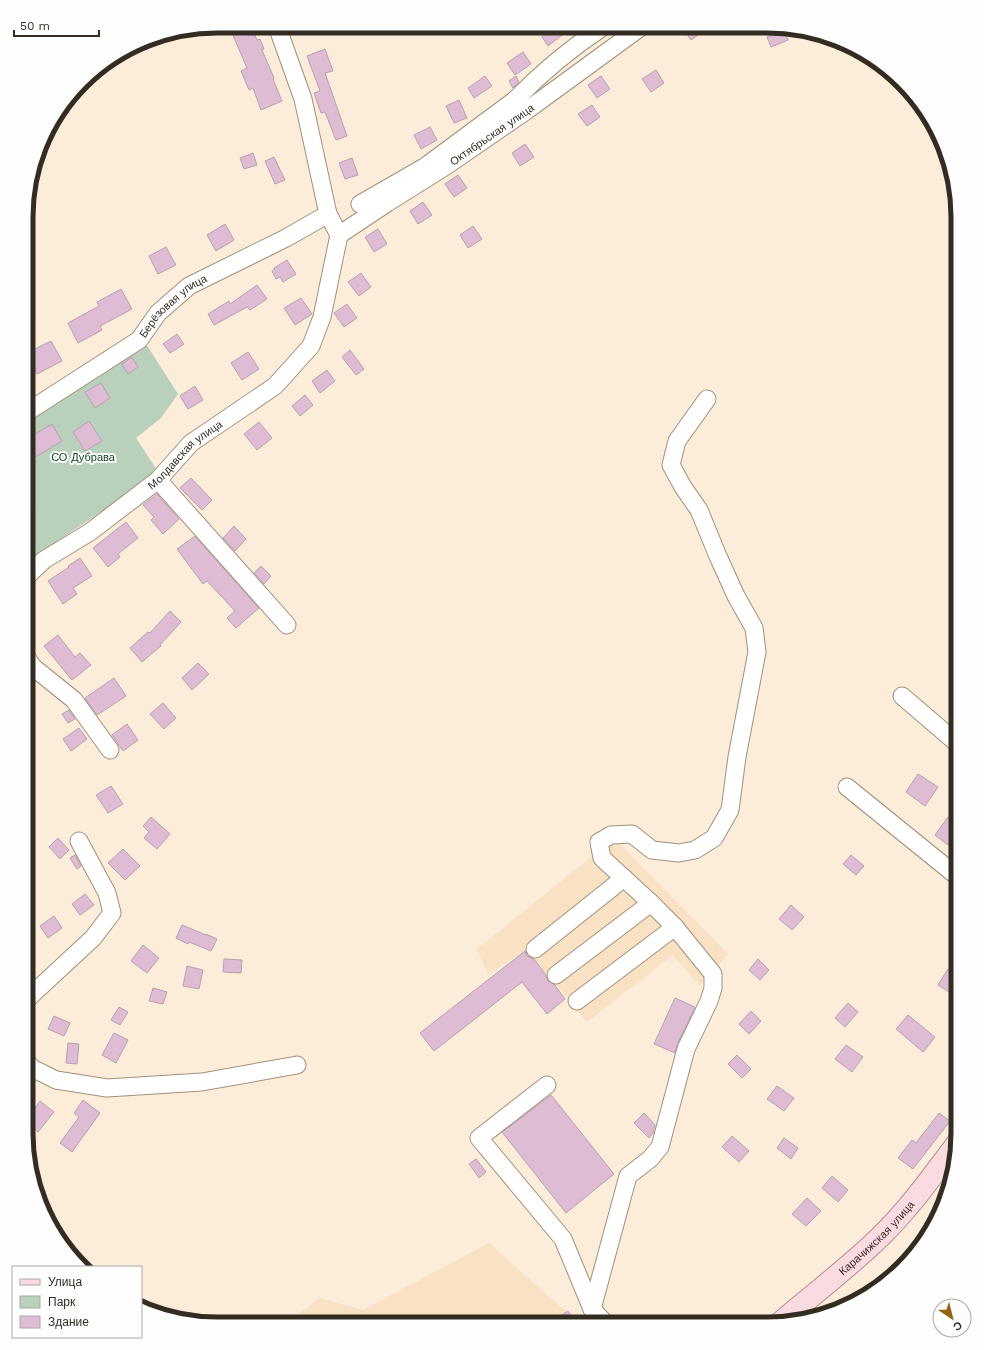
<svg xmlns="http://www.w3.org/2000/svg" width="984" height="1350" font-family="'Work Sans',sans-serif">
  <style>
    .built { fill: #f9e1c3 }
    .green { fill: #b9d0bc }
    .building { fill: #debcd4; stroke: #b8a0b1 }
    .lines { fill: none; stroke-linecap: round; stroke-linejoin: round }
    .minor-casing { stroke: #a2907b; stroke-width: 19 }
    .major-casing { stroke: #b28e93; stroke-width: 23 }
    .minor { stroke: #fff; stroke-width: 17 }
    .major { stroke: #fadbe2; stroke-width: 21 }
    .labels { text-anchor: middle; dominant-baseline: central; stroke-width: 4; stroke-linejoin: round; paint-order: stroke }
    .street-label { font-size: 11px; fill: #332c23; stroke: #fdfdfd }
    .park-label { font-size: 11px; fill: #11431f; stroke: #fdfdfd }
    .rim { fill: none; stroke: #332c23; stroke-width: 5 }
  </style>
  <rect width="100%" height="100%" fill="#fcedda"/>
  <path class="built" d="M 614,838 L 728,954 L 700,986 L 673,955 L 587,1022 L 527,950 L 488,974 L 477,949 Z
    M 489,1243 L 579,1323 L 286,1323 L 320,1298 L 363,1310 Z"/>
  <path class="green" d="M 146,344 L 178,394 L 161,418 L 136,438 L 159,473 L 38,554 L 27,564 L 27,419 Z"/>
  <path class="building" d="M 229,26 L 251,26 L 257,40 L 260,39 L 264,49 L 262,50 L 274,78 L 273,79 L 282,101 L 261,110 L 253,88 L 249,90 L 241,71 L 247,68 Z
    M 555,27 L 560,27 L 565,33 L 548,46 L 542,37 Z
    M 682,27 L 710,27 L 691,40 Z
    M 783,30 L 788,40 L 771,47 L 767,37 Z
    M 325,49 L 333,71 L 325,73 L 347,136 L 336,140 L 325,112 L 321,113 L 314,93 L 320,91 L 307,56 Z
    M 523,52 L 531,64 L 515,75 L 507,63 Z
    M 656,70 L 664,83 L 651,92 L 642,79 Z
    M 485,76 L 492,86 L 474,98 L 468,88 Z
    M 516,76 L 519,82 L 513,88 L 509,81 Z
    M 601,76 L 610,89 L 597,98 L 588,85 Z
    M 459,100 L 467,118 L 454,123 L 446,106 Z
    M 592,105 L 600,117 L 587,126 L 578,114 Z
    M 430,127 L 437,140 L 421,149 L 414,135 Z
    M 525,144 L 534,157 L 520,166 L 512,153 Z
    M 253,153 L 257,165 L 244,169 L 240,158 Z
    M 274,157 L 285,180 L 275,184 L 265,161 Z
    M 352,158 L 358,175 L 345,179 L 339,163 Z
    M 458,175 L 467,188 L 454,197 L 445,184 Z
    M 423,202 L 432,215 L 418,224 L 410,211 Z
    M 225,224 L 234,240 L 216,251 L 207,235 Z
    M 473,226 L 482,239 L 468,248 L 460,235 Z
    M 378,229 L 387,244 L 374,252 L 365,237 Z
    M 166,247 L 176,265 L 158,274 L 149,256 Z
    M 287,260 L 296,274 L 283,282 L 280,277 L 276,279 L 272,271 L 275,269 L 274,268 Z
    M 361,273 L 371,287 L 359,296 L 348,282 Z
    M 257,285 L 267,299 L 250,310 L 247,307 L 214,325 L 208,314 L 229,301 L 230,304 Z
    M 121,289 L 132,309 L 100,326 L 102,330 L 78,343 L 68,323 L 99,306 L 97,302 Z
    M 301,298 L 312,314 L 295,325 L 284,308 Z
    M 347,304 L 357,318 L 344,327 L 334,313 Z
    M 177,334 L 184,344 L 170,353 L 163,344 Z
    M 51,341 L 62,361 L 37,374 L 27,353 Z
    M 350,350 L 364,369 L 356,375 L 342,357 Z
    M 248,352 L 259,369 L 242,380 L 231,363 Z
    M 132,357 L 138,367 L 128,374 L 122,364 Z
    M 327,370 L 335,381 L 320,393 L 312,381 Z
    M 101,383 L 110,398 L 95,408 L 85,392 Z
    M 195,386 L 203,400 L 188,409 L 180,396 Z
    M 305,395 L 313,405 L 300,416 L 292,406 Z
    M 89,421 L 102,441 L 85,451 L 73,432 Z
    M 259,422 L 272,438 L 257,450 L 244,434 Z
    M 52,424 L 62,441 L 27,462 L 27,439 Z
    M 191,478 L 212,500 L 202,510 L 180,488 Z
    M 157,494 L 179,519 L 163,534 L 151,520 L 154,517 L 143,505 Z
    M 126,522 L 138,538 L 118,554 L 120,557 L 108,567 L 93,548 Z
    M 234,526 L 246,539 L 235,551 L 223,538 Z
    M 195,536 L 259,608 L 236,628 L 227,618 L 235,611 L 207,581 L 203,584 L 177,549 Z
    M 80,558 L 92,576 L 73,588 L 77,594 L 63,604 L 48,581 L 69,567 L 68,566 Z
    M 261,566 L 271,576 L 264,584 L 254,573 Z
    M 170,611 L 181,622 L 160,645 L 161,646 L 142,662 L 130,648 L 148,632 L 150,633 Z
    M 58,635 L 75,657 L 80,653 L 91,665 L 72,680 L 44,646 Z
    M 198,663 L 209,674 L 192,690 L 182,678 Z
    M 114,678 L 126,696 L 97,715 L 85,698 Z
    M 163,703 L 176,718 L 164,729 L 150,714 Z
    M 69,710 L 75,719 L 68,723 L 62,714 Z
    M 127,724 L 138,740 L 123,751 L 112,735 Z
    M 79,728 L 87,739 L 71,751 L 63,739 Z
    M 918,774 L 938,787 L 925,806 L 906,792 Z
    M 111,786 L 123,804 L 108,813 L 96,795 Z
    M 151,817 L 170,834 L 157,849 L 144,838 L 149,832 L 143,826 Z
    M 948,817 L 958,824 L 958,832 L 948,845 L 935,835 Z
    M 58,838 L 69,850 L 60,859 L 49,847 Z
    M 123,849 L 140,866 L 125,880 L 108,863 Z
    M 75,855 L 81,866 L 77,869 L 70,858 Z
    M 851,855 L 864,866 L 856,875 L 843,864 Z
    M 85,894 L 94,905 L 80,915 L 72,904 Z
    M 791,905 L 804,917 L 792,930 L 779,919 Z
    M 54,916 L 62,928 L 48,938 L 40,926 Z
    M 182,925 L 206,935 L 206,934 L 217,939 L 211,951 L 189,942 L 188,944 L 176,938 Z
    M 143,945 L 159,958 L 147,973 L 131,961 Z
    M 525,951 L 527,956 L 534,959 L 546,975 L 548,981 L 554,984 L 565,999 L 547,1014 L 522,982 L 434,1051 L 420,1033 Z
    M 224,959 L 242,960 L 241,973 L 223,972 Z
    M 758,959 L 769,970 L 760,980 L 749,970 Z
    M 187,966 L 203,970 L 199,989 L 183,986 Z
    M 948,969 L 958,976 L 958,998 L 938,985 Z
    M 153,988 L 167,992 L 163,1004 L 149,1001 Z
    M 675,998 L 695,1007 L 677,1045 L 675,1053 L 654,1044 Z
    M 848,1003 L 858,1012 L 845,1027 L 835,1018 Z
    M 119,1007 L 128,1012 L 120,1025 L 111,1020 Z
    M 751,1011 L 761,1021 L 749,1034 L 739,1024 Z
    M 908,1015 L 935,1037 L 923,1052 L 896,1029 Z
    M 54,1016 L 70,1023 L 64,1036 L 48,1029 Z
    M 114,1033 L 128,1040 L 116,1063 L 102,1055 Z
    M 68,1043 L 79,1044 L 77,1064 L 66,1063 Z
    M 846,1045 L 863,1057 L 852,1072 L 835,1059 Z
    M 737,1055 L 751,1069 L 742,1078 L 728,1064 Z
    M 777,1086 L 794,1098 L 784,1111 L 767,1099 Z
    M 551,1095 L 614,1174 L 566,1213 L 502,1132 Z
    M 83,1100 L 100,1113 L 72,1152 L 60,1143 L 79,1117 L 74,1113 Z
    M 40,1101 L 54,1112 L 38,1132 L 26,1123 L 26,1120 Z
    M 644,1113 L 655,1125 L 653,1133 L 649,1138 L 634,1123 Z
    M 939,1113 L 950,1121 L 913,1169 L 898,1158 L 912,1140 L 916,1143 Z
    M 732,1136 L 749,1151 L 739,1162 L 722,1147 Z
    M 784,1138 L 798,1148 L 791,1159 L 777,1148 Z
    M 476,1159 L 486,1172 L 479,1178 L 469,1164 Z
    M 832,1176 L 848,1190 L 838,1202 L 822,1188 Z
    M 807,1198 L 821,1211 L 806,1226 L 792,1214 Z
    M 568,1311 L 576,1323 L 549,1323 Z"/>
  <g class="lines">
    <g class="minor-casing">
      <g id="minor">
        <path d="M 523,108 L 515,100 C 542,72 571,48 603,27"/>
        <path d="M 360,204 L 426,166 L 515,100"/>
        <path id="s1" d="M 339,235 L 387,203 L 446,166 L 526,111 L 641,27"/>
        <path id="s2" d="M 27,412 L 139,340 L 158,313 L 189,286 L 286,238 L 328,214"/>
        <path d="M 158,480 L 287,625"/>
        <path id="s3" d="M 27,576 L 44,560 L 90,532 L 158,480 L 191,443 L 275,386 L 311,346 L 322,317 L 339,235 L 328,214 L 303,99 L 277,26"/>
        <path d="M 27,658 L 33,667 L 74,700 L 110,750"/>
        <path d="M 902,696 L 958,744"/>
        <path d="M 847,787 L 958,877"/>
        <path d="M 535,949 L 624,878"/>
        <path d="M 556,975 L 651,903"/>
        <path d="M 26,1000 L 93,938 L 112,913 L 107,893 L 79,841"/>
        <path d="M 577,1001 L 675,927"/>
        <path d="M 26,1061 L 32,1068 L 56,1080 L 107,1088 L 202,1082 L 297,1065"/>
        <path d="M 547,1085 L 479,1138 L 563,1239 L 592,1309 L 606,1324"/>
        <path d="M 592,1309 L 628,1176 L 650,1159 L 660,1147 L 686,1049 L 709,1001 L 713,988 L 713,974 L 675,927 L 651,903 L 602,858 L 599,842 L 611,835 L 632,834 L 652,850 L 679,853 L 695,850 L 714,838 L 730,810 L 737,757 L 757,652 L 754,628 L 736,596 L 717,554 L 699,510 L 683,487 L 671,465 L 677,441 L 707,399"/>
      </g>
    </g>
    <g class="major-casing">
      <g id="major">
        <path id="s4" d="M 782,1321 C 815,1293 849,1267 880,1237 C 909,1209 933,1175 958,1142"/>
      </g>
    </g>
    <use href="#minor" class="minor"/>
    <use href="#major" class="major"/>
  </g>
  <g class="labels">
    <g class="street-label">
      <text stroke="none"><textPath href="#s1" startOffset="183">Октябрьская улица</textPath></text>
      <text stroke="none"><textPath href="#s2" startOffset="182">Берёзовая улица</textPath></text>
      <text stroke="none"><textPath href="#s3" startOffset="200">Молдавская улица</textPath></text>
      <text stroke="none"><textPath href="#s4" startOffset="126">Карачижская улица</textPath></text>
    </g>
    <g class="park-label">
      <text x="83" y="457">СО Дубрава</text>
    </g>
  </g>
  <path d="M0 0H984V1350H0ZM217 33H767A184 184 0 0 1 951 217V1133A184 184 0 0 1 767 1317H217A184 184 0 0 1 33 1133V217A184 184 0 0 1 217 33Z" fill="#fdfdfd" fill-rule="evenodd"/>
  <path class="rim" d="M217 33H767A184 184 0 0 1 951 217V1133A184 184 0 0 1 767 1317H217A184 184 0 0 1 33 1133V217A184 184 0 0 1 217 33Z"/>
  <rect x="12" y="1266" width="130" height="72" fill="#fdfdfd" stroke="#aca9a6"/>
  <rect x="20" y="1279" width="20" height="6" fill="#fadbe2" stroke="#aca9a6"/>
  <text x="48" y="1286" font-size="12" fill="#332c23">Улица</text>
  <rect x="20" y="1296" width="20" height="12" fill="#b9d0bc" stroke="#aca9a6"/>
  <text x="48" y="1306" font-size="12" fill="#332c23">Парк</text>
  <rect x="20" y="1316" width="20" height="12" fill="#debcd4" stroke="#aca9a6"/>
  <text x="48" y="1326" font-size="12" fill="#332c23">Здание</text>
  <g transform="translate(952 1318) rotate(145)"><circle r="19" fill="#fdfdfd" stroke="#aca9a6"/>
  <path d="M0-3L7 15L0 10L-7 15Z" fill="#90650d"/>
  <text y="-6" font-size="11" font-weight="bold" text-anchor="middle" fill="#332c23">С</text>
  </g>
  <path d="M14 30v6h85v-6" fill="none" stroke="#332c23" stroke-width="2"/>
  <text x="20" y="30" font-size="12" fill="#332c23" stroke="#fdfdfd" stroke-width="3" paint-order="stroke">50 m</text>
</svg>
